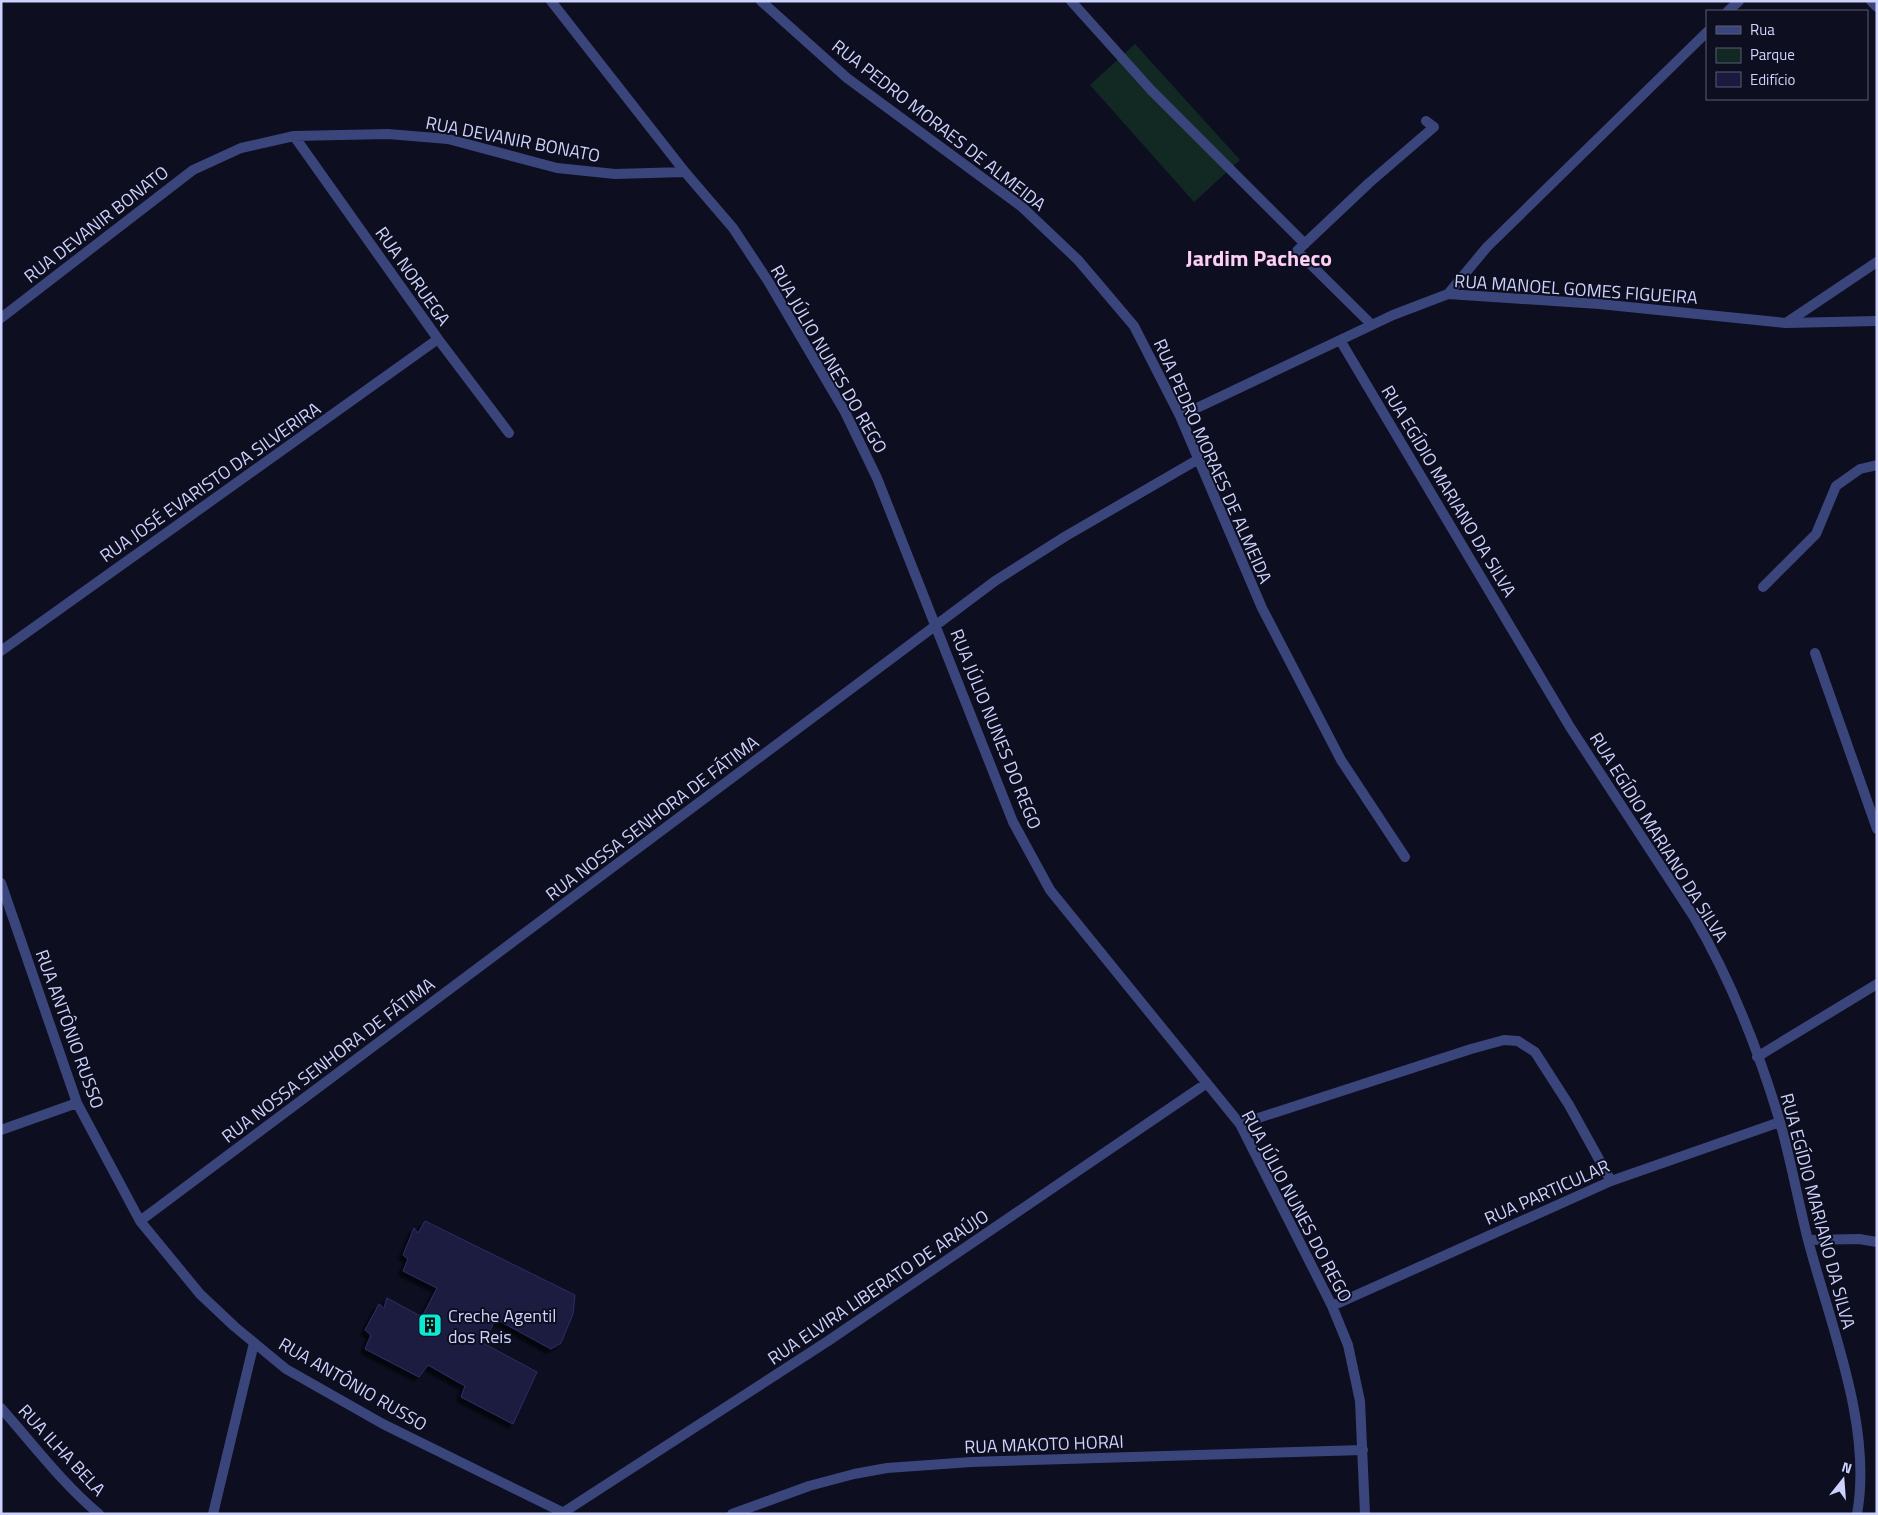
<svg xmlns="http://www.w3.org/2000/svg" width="1878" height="1515" font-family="'Titillium Web',sans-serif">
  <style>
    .green { fill: #112823 }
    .building { fill: #1a1a3f; stroke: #2d2e6a; filter: url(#shadow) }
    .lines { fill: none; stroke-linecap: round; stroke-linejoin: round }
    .lane { stroke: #3a457c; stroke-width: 10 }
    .street { stroke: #3a457c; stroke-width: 10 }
    .labels { text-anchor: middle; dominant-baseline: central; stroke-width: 4; stroke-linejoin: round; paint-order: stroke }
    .street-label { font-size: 18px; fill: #cdd2fd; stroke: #0d0e1f }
    .poi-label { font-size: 18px; fill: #cdd2fd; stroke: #0d0e1f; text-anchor: start }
    .district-label { font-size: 22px; font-weight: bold; fill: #fdcff5; stroke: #0d0e1f }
  </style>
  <defs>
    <filter id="shadow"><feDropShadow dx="-4.5" dy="4.5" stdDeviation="1" flood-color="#0009"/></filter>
  </defs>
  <rect width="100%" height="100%" fill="#0d0e1f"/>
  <path class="green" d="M 1135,44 L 1240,160 L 1194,202 L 1090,85 Z"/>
  <path class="building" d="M 425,1221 L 575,1295 L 573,1314 L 561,1343 L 551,1349 L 496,1319 L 483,1343 L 537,1372 L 513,1424 L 461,1397 L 465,1386 L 428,1365 L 419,1377 L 365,1349 L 371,1335 L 365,1330 L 379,1304 L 384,1308 L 387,1298 L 422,1317 L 437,1288 L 403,1271 L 408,1259 L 403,1255 L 414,1228 L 418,1233 Z"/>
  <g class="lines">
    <path class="lane" d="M 1786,323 L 1877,262
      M 213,1514 L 254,1343"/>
    <path class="street" d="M 551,1 L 685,172 L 733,228 L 768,281 L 845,412 L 877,478 L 1013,822 L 1050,890 L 1240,1124 L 1332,1306 L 1348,1345 L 1360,1401 L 1365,1514
      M 761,1 L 847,78 L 1022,207 L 1078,260 L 1134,326 L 1180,416 L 1262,608 L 1341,760 L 1405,857
      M 1071,1 L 1151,90 L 1305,244
      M 1871,1 L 1877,7
      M 1728,11 L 1739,1
      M 294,136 L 438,339 L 509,433
      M 1448,294 L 1487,247 L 1707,32
      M 1,318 L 193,170 L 241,148 L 294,136 L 388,134 L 448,139 L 557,168 L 615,174 L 685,172
      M 1372,325 L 1297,251 L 1369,183 L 1434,127 L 1426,121
      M 1340,340 L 1570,727 L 1694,917 C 1731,980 1759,1052 1780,1122 C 1791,1161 1798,1201 1808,1240 C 1830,1324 1873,1427 1857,1514
      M 1180,416 L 1393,315 L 1448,294 L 1599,304 L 1786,323 L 1877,321
      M 1763,587 L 1816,534 L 1836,486 L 1860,469 L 1877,465
      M 1,651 L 438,339
      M 1815,653 L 1877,829
      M 1,883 L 77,1103 L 140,1221 L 200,1294 L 235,1327 L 286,1369 L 383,1424 L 566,1514
      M 1757,1057 L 1877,984
      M 1240,1124 L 1471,1049 L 1504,1040 L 1518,1041 L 1535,1052 L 1569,1105 L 1611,1181
      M 1,1130 L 77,1103
      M 140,1221 L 995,581 L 1066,536 L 1197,460
      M 1808,1240 L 1859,1239 L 1877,1242
      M 1332,1306 L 1611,1181 L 1780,1122
      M 1,1408 C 33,1444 62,1483 99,1514
      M 564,1512 L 828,1341 L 1207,1083
      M 732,1514 L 809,1486 L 854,1474 L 887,1468 L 971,1462 L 1363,1450"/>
  </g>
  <defs>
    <g id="building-square" transform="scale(1.25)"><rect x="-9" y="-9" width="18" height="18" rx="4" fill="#0bebd4" stroke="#0d0e1f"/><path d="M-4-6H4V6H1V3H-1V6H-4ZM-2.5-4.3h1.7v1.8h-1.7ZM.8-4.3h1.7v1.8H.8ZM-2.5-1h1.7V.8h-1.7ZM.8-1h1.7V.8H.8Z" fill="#111"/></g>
  </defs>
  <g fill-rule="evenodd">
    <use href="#building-square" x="430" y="1325"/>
  </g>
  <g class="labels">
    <g class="street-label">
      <text transform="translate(939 125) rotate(38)">RUA PEDRO MORAES DE ALMEIDA</text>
      <text transform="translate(513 139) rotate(11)">RUA DEVANIR BONATO</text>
      <text transform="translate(96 224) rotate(-38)">RUA DEVANIR BONATO</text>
      <text transform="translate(413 276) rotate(55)">RUA NORUEGA</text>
      <text transform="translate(1576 289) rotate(4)">RUA MANOEL GOMES FIGUEIRA</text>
      <text transform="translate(829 359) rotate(60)">RUA JÚLIO NUNES DO REGO</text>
      <text transform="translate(1213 461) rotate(66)">RUA PEDRO MORAES DE ALMEIDA</text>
      <text transform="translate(210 482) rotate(-35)">RUA JOSÉ EVARISTO DA SILVERIRA</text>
      <text transform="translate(1449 491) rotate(59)">RUA EGÍDIO MARIANO DA SILVA</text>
      <text transform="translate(996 729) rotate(68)">RUA JÚLIO NUNES DO REGO</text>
      <text transform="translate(652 818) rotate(-37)">RUA NOSSA SENHORA DE FÁTIMA</text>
      <text transform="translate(1659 837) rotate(58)">RUA EGÍDIO MARIANO DA SILVA</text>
      <text transform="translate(70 1029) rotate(70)">RUA ANTÔNIO RUSSO</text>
      <text transform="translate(328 1060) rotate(-37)">RUA NOSSA SENHORA DE FÁTIMA</text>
      <text transform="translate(1547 1192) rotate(-24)">RUA PARTICULAR</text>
      <text transform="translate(1297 1206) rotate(62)">RUA JÚLIO NUNES DO REGO</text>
      <text transform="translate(1818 1211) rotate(75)">RUA EGÍDIO MARIANO DA SILVA</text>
      <text transform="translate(878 1287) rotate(-34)">RUA ELVIRA LIBERATO DE ARAÚJO</text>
      <text transform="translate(353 1384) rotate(30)">RUA ANTÔNIO RUSSO</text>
      <text transform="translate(1044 1444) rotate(-2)">RUA MAKOTO HORAI</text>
      <text transform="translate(62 1450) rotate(47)">RUA ILHA BELA</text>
    </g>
    <g class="poi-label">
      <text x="448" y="1315">Creche Agentil<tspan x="448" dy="21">dos Reis</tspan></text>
    </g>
    <g class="district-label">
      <text x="1259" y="258">Jardim Pacheco</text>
    </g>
  </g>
  <rect width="1878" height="1515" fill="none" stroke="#cdd2fd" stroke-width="5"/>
  <rect x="1706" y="10" width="162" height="90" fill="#0d0e1f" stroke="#5a5c78"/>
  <rect x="1716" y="26" width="25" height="8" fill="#3a457c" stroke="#5a5c78"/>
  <text x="1750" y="35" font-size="15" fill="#cdd2fd">Rua</text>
  <rect x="1716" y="48" width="25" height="15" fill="#112823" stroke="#5a5c78"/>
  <text x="1750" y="60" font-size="15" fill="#cdd2fd">Parque</text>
  <rect x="1716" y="72" width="25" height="15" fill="#1a1a3f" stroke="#5a5c78"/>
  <text x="1750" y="85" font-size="15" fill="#cdd2fd">Edifício</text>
  <g transform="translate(1843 1480) rotate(17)" stroke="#0d0e1f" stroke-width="4" paint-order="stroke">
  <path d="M0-4L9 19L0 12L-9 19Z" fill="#cdd2fd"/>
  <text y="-8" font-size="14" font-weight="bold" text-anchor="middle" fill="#cdd2fd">N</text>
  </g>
</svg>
